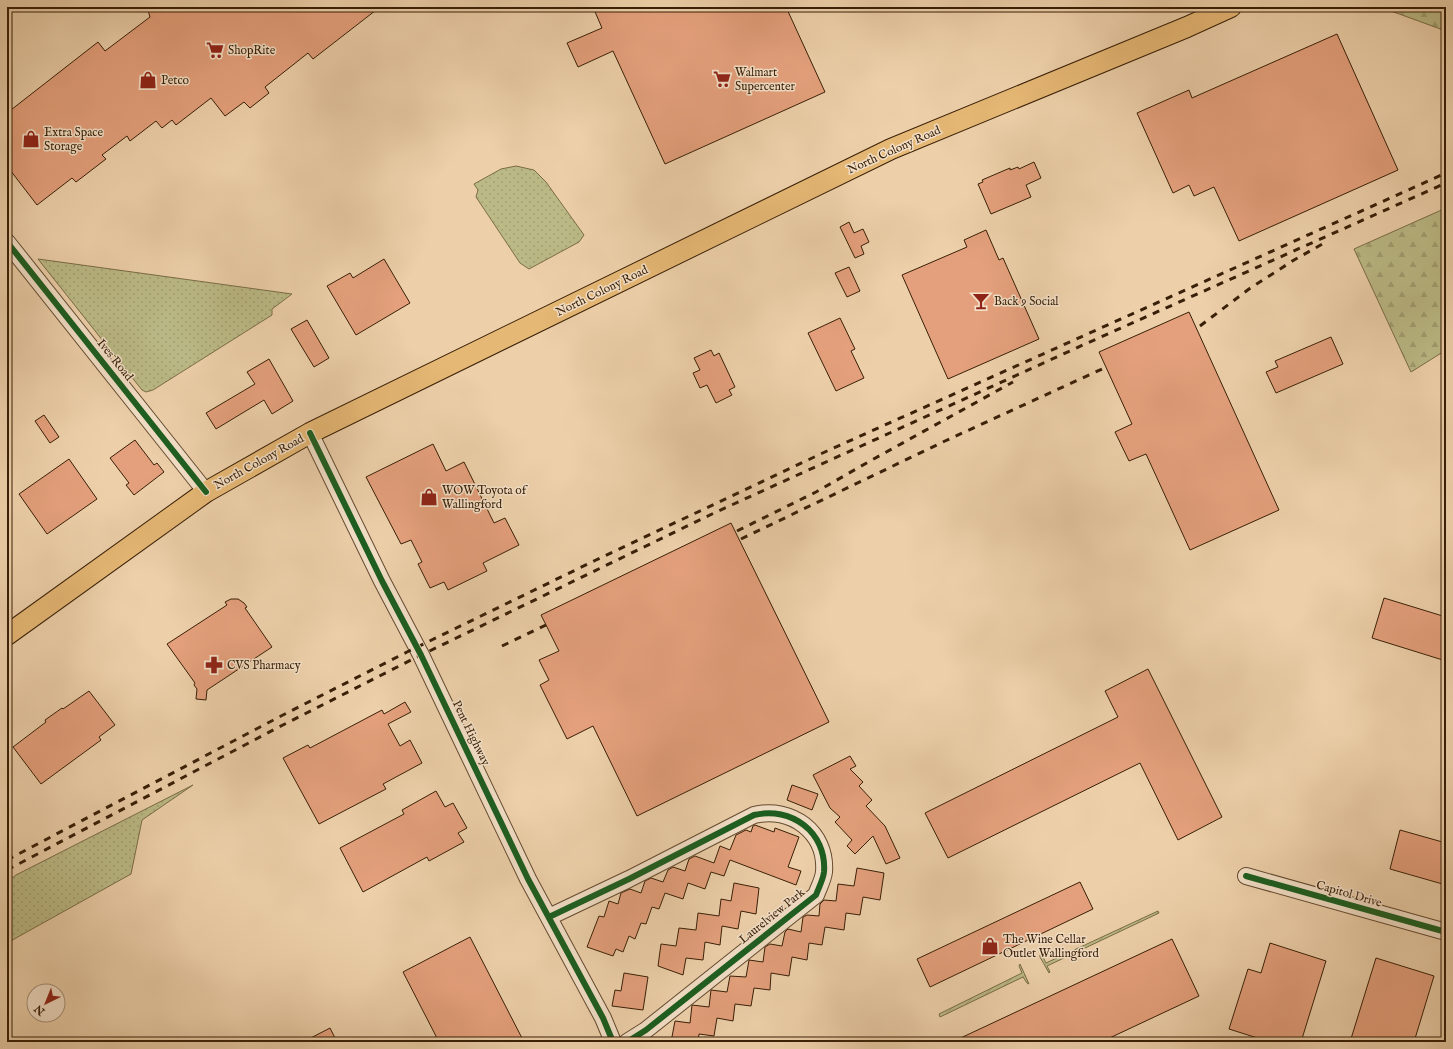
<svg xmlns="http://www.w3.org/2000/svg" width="1453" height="1049" font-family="'IM FELL English',serif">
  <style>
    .grass { fill: url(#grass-dots); stroke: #7a6c46 }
    .forest { fill: url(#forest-firs); stroke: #7a6c46 }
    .garden { fill: url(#garden-furrows); stroke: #7a6c46 }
    .building { fill: #e4a07c; stroke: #381f07 }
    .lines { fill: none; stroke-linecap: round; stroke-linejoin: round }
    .minor-casing { stroke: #654b30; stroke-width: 18 }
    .major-casing { stroke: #381f07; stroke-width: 22 }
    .minor { stroke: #f3e0c8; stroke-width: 16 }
    .major { stroke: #e6b875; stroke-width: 20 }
    .rail { stroke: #381f07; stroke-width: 3; stroke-dasharray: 7 7; stroke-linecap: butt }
    .cycleway-casing { stroke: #f3e0c8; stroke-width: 8 }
    .cycleway { stroke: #1b5e20; stroke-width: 6 }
    .labels { text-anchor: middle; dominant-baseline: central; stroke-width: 3; stroke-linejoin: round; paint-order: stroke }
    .poi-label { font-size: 12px; fill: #381f07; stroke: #f3e0c8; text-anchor: start }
    .street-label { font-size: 12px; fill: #381f07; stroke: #f3e0c8 }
  </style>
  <defs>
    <pattern id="grass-dots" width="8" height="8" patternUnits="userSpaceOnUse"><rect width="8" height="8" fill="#bbba86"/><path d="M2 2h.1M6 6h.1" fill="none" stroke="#a29f72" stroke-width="1.8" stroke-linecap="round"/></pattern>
    <pattern id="forest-firs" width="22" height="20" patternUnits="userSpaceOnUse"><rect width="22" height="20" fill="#bbba86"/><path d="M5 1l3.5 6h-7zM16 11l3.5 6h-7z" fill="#a29f72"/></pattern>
    <pattern id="garden-furrows" width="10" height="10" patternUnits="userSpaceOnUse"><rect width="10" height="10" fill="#bbba86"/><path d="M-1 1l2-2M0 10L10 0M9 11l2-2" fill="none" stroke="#a29f72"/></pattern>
  </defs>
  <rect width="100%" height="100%" fill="#edd0aa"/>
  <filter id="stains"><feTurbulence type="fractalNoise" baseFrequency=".005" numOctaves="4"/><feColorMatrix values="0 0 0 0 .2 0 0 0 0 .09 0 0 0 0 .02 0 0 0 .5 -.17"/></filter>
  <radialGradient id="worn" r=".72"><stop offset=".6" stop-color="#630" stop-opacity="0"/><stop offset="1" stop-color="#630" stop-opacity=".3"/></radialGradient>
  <path class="grass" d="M 516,166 L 534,170 L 546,182 L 584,235 L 579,242 L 529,269 L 520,263 L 476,197 L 478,190 L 474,184 L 501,169 Z
    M 38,259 L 292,294 L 272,309 L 272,315 L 153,390 L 146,392 L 142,390 Z
    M 193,785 L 142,820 L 131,874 L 7,943 L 7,882 L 16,875 Z"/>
  <path class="forest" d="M 1380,7 L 1446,7 L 1446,31 Z
    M 1446,208 L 1446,350 L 1411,372 L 1354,249 Z"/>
  <path class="garden" d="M 1158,911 L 1159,913 L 1047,966 L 1050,972 L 1049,973 L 1040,957 L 1040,955 L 1042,955 L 1046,963 Z
    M 1020,964 L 1029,984 L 1027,983 L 1023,977 L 940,1017 L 939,1014 L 1022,973 L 1019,966 Z"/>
  <path class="building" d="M 147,7 L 380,7 L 313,59 L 308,53 L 265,87 L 269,93 L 250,108 L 244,102 L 225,116 L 211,98 L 176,125 L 172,120 L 162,128 L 156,121 L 130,141 L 127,136 L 102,155 L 106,159 L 76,182 L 72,178 L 37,205 L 7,166 L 7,113 L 98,42 L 105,51 L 150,17 Z
    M 593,7 L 786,7 L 825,92 L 665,164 L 613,51 L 578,67 L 567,43 L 602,28 Z
    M 1337,34 L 1398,170 L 1239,241 L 1214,187 L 1194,196 L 1189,185 L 1173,193 L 1137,113 L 1189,90 L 1192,98 Z
    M 1034,162 L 1041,178 L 1026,185 L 1031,197 L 991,214 L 978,184 L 983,182 L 982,180 L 1010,168 L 1010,170 L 1018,167 L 1019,169 Z
    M 849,222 L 854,233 L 863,229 L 869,242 L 861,246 L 864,254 L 855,258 L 840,227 Z
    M 986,230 L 999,260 L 1003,258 L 1039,339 L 948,379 L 902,275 L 967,247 L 964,240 Z
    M 384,259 L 410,303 L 356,335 L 327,286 L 350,273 L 353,278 Z
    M 849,267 L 860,291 L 847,297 L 835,273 Z
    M 1189,312 L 1279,510 L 1190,550 L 1146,454 L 1129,461 L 1115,432 L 1132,424 L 1099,352 Z
    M 840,318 L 855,349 L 851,351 L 864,378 L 836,391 L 808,333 Z
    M 307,320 L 329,358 L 314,367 L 291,329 Z
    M 1331,337 L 1343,364 L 1276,393 L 1266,372 L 1278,367 L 1275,361 Z
    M 711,350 L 714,356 L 719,353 L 735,387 L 729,390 L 732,395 L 716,403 L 707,385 L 700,388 L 693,373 L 700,370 L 694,358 Z
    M 269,359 L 293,401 L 272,414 L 264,400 L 216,429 L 206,413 L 255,384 L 247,372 Z
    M 44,415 L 59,437 L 50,443 L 35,421 Z
    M 135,440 L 154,465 L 157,463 L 164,472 L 134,495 L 126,485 L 129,483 L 110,458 Z
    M 433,444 L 446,471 L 464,462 L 494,523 L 505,518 L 519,545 L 483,563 L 487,571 L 448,590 L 444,582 L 430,588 L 418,564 L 422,562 L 411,540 L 401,544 L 366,477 Z
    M 69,459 L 97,499 L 47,534 L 19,494 Z
    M 731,523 L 829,722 L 637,816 L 593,726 L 567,739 L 540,685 L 549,680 L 539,660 L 559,651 L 541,615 Z
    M 1384,598 L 1446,617 L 1446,661 L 1372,638 Z
    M 231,599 L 238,599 L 244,603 L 247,607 L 245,608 L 272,647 L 207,690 L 206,700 L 196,699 L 197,689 L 194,685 L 195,683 L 167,644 L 227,605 L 225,602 Z
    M 1148,669 L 1222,817 L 1178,840 L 1140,763 L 948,858 L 925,813 L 1118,717 L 1105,691 Z
    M 89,691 L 115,725 L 99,737 L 101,740 L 41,784 L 13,747 L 46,722 L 45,720 L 62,708 L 63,709 Z
    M 405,702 L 411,712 L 388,724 L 400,746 L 410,740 L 422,763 L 383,784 L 386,789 L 319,824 L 283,758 L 308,745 L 310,748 L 382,710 L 384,714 Z
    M 850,756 L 856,766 L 850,769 L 863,782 L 859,786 L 872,800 L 866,806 L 885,826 L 900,858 L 886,864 L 873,836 L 855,854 L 847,846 L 852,840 L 835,822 L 840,817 L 830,808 L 813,775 Z
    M 792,785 L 818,794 L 812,810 L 787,800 Z
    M 436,791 L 445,807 L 453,803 L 467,828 L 458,833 L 464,842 L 429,861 L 427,857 L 363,892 L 340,848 L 404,814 L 402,810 Z
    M 755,825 L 774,832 L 775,828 L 799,837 L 788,867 L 801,871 L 796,885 L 730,860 L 724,876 L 711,872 L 705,889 L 688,883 L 683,899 L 665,893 L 659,909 L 652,907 L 646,924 L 641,923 L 635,939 L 629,936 L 623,952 L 616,949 L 613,956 L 587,947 L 599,916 L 604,917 L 609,901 L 618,904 L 621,893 L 630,889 L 641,893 L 645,881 L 651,878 L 663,882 L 668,870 L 673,867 L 685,871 L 689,859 L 695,856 L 714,863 L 720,846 L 730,850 L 736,835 L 746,830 L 751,832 L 753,826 Z
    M 1400,830 L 1446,843 L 1446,885 L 1390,869 Z
    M 857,868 L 884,873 L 880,900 L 863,897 L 860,915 L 846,913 L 844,930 L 825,927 L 822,945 L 809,943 L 807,960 L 792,957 L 789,976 L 771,973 L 770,990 L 754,988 L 751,1006 L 735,1004 L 733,1021 L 717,1018 L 714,1036 L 699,1034 L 698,1042 L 671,1042 L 675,1021 L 690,1023 L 692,1005 L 709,1007 L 711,990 L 727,992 L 730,976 L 746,977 L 749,960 L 763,962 L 765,947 L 770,944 L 782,946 L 785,932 L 788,929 L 801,932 L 803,917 L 807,915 L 819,916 L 820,904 L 824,900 L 836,901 L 838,884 L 854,886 Z
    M 1080,882 L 1093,909 L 930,987 L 917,959 Z
    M 734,883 L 759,888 L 756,914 L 741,911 L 738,929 L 722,926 L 720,945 L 705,942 L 703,960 L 686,958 L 683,975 L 658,966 L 661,944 L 676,946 L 679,928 L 696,930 L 698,913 L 719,916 L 721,899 L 731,901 Z
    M 470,937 L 524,1042 L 439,1042 L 403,972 Z
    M 1172,939 L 1199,996 L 1101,1042 L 952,1042 Z
    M 1270,943 L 1326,961 L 1301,1042 L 1270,1042 L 1229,1029 L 1248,969 L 1261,973 Z
    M 1376,958 L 1434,976 L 1414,1042 L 1350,1042 Z
    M 624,973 L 648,977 L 643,1010 L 612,1006 L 615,990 L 621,991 Z
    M 330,1028 L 337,1042 L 303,1042 Z"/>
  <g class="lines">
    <g class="minor-casing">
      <path id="minor" d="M 7,242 L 206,492
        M 310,433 L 382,581 L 421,655 L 528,879 L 603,1018 L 613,1042
        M 1246,876 L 1446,932
        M 549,917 L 629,879 L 754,815 C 791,806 827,832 824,872 C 823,880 819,887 816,895 L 646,1030 L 627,1042"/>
    </g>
    <g class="major-casing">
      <path id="major" d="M 7,635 L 206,492 L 310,433 L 891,149 L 1187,27 L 1231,7"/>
    </g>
    <use href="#minor" class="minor"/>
    <use href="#major" class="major"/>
    <path class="rail" d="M 1200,326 L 1249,289 L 1294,260 L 1326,242
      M 737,531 L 816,492 L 870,461 L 1013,382
      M 741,539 L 945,441 L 1102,369
      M 502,646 L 546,625
      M 7,860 L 281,716 L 407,652 L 596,560 L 827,451 L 1446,173
      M 7,870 L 279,727 L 411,660 L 714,513 L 1083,345 L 1446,183"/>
    <g class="cycleway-casing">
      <path id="cycleway" d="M 7,242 L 206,492
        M 310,433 L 382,581 L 421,655 L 528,879 L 603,1018 L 613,1042
        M 1246,876 L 1446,932
        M 549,917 L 629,879 L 754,815 C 791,806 827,832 824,872 C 823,880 819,887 816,895 L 646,1030 L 627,1042"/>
    </g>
    <use href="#cycleway" class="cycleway"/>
  </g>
  <defs>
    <g id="supermarket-bare" transform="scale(1.38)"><path d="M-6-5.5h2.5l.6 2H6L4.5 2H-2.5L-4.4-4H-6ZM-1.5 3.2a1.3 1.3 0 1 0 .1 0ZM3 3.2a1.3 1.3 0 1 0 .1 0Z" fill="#8f2418" stroke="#f3e0c8" stroke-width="2.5" paint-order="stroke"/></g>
    <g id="shop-bare" transform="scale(1.38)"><path d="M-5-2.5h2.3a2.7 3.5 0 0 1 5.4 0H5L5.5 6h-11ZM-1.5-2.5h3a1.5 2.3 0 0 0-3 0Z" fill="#8f2418" stroke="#f3e0c8" stroke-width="2.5" paint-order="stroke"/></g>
    <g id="bar-bare" transform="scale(1.38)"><path d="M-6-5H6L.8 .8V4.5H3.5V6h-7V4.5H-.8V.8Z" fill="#8f2418" stroke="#f3e0c8" stroke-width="2.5" paint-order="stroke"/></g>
    <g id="pharmacy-bare" transform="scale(1.38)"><path d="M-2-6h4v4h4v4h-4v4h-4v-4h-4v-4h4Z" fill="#8f2418" stroke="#f3e0c8" stroke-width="2.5" paint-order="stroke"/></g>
  </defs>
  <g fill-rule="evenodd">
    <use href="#supermarket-bare" x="215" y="50"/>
    <use href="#supermarket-bare" x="722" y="79"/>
    <use href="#shop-bare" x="148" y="80"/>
    <use href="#shop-bare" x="31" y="139"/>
    <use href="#bar-bare" x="981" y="301"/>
    <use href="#shop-bare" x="429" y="497"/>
    <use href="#pharmacy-bare" x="214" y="665"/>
    <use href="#shop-bare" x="990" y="946"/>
  </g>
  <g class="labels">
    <g class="poi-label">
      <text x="228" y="50">ShopRite</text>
      <text x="735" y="72">Walmart<tspan x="735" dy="14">Supercenter</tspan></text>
      <text x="161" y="80">Petco</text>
      <text x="44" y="132">Extra Space<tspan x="44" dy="14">Storage</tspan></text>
      <text x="994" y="301">Back 9 Social</text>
      <text x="442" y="490">WOW Toyota of<tspan x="442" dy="14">Wallingford</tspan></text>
      <text x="227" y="665">CVS Pharmacy</text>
      <text x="1003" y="939">The Wine Cellar<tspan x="1003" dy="14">Outlet Wallingford</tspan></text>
    </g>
    <g class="street-label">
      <text transform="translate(894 150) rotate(-24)">North Colony Road</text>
      <text transform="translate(602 291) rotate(-26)">North Colony Road</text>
      <text transform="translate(115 360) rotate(51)">Ives Road</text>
      <text transform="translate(259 462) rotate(-29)">North Colony Road</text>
      <text transform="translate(471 733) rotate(64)">Pent Highway</text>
      <text transform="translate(1349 894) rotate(16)">Capitol Drive</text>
      <text transform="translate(772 916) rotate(-39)">Laurelview Park</text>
    </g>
  </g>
  <rect width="1453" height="1049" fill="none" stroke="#edd0aa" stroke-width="24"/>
  <rect x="8" y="8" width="1437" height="1033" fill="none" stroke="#381f07" stroke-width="2"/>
  <rect x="12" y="12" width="1429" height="1025" fill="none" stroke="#381f07"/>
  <g transform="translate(46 1003) rotate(223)"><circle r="19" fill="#f3e0c8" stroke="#a8937b"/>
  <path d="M0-3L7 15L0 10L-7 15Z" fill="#8f2418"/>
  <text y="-6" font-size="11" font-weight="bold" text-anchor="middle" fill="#381f07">N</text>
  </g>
  <rect width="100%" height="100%" filter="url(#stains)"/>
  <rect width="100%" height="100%" fill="url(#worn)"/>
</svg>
